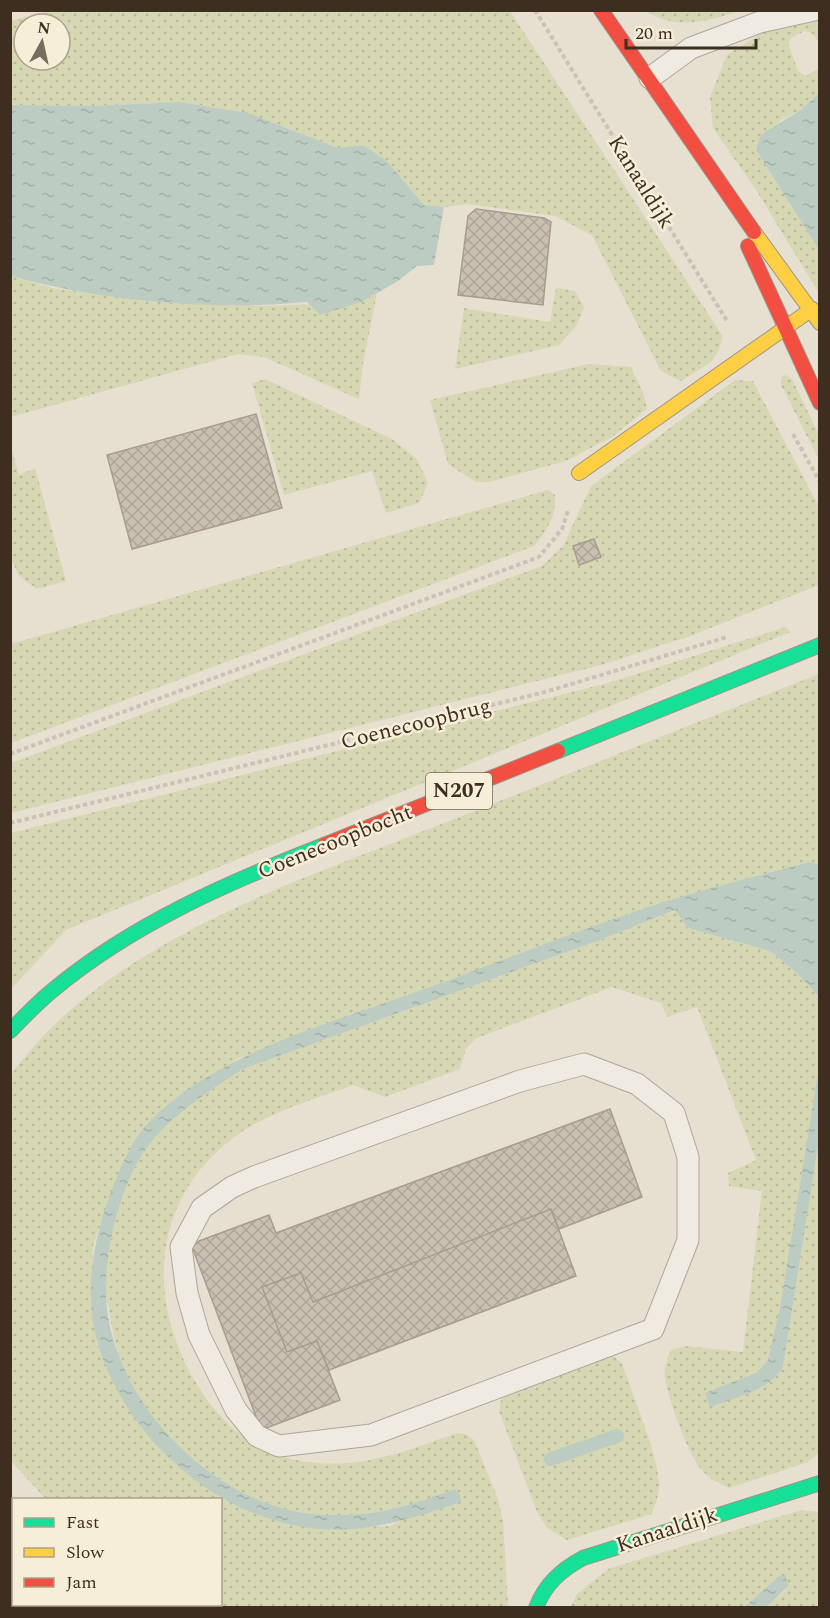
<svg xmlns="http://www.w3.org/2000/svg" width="830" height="1618" font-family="Spectral,serif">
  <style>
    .grass { fill: url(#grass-dots); fill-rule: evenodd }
    .water { fill: url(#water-ripples) }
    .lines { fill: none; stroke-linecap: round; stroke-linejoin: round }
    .stream { stroke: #bcccc2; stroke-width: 14 }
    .building { fill: url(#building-cross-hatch); stroke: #a89c90; stroke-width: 1.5 }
    .lane-casing { stroke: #ada599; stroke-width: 23 }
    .fast-casing { stroke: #9c958a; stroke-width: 16 }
    .slow-casing { stroke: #9c958a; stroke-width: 16 }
    .jam-casing { stroke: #9c958a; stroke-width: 16 }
    .path { stroke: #c8c2b9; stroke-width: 4; stroke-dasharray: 4.5 3; stroke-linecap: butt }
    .lane { stroke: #efebe3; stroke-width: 21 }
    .fast { stroke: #16e098; stroke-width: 14 }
    .slow { stroke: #ffcf43; stroke-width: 14 }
    .jam { stroke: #f24e42; stroke-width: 14 }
    .labels { text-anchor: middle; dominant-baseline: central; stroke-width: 5; stroke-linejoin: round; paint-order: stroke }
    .shield { fill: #f7eed8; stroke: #756857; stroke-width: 1.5 }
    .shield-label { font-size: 21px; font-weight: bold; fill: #3d2e20 }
    .street-label { font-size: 22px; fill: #3d2e20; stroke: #f7eed8 }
  </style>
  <defs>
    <pattern id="grass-dots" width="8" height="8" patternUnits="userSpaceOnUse" patternTransform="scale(1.5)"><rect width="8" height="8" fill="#d6d7b3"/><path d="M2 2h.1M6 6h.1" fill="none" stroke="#b9b99a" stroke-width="1.8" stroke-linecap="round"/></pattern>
    <pattern id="water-ripples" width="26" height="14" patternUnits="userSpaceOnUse" patternTransform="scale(1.5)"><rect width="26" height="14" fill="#bcccc2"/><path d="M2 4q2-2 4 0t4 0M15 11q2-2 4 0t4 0" fill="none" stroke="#a2b0a6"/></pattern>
    <pattern id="building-cross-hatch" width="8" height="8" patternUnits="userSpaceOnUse" patternTransform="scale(1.5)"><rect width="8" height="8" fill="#cbbfb2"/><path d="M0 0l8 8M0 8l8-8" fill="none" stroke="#afa499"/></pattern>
  </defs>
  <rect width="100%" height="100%" fill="#e7e0d1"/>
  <path class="grass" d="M 49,11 L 510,11 L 722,335 C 721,362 702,367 681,381 L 661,371 L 592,235 L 555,216 L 468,204 L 444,207 L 424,205 L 386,160 L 363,145 L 338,148 L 248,113 L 180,102 L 89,106 L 11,105 L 11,21 ZM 24,24 L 60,24 L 60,60 L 24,60 Z
    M 646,11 L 740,11 C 707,21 677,31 646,11 Z
    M 819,21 L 819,49 C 818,38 815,33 805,31 L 792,37 L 788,44 L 798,71 L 806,76 L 819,68 L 819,93 L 802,109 L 781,120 L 756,150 L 819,250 L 819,293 L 756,190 L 713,128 L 710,97 L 727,55 L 765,31 Z
    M 11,276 L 56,289 L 179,302 L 264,306 L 361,302 L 377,293 L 363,363 L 359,399 L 264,357 L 238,354 L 11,417 Z
    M 556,288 L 575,291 L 584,307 L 577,325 L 559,345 L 455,369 L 464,308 L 550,322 Z
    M 589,364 L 631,367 L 643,392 L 647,409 L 612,437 L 566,461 L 489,482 L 476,482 L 448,464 L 430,400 Z
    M 785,375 L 792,379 L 819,435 L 819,460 L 781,385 L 781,378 Z
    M 265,379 L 392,439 L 417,459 L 428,483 L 419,503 L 386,513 L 372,471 L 284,495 L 252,383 Z
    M 735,380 L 753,381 L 819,507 L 819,585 L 690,636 L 601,665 L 11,813 L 11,763 L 542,566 L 563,546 L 591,486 Z
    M 11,447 L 19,475 L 35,468 L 66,581 L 37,589 L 19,576 L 11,559 Z
    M 548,490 L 555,495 C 556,517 548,529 534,546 L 11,743 L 11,644 Z
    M 786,627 L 790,632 L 66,930 L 11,989 L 11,833 L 604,684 Z
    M 819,674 L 819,864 L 810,862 L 237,1059 L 120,1169 L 93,1246 L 91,1295 L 97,1343 L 113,1380 L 175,1464 L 310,1528 L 390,1526 L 460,1494 L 455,1489 C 406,1507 366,1519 313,1514 C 238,1507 158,1445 127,1377 C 118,1358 113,1336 110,1315 C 108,1307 106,1297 106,1288 C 106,1250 117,1203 134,1169 C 156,1124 203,1095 243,1069 L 600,940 L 676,910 L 688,928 L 770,951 L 798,974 L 819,997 L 819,1066 L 780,1307 L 768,1360 L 758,1372 L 705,1394 L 783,1367 L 819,1140 L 819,1453 L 808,1462 L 729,1488 C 718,1483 707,1477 699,1467 C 688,1453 666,1394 665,1376 C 664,1367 667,1358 671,1350 L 684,1346 L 743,1352 L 762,1191 L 729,1186 L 728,1173 L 756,1160 L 697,1007 L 667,1017 L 661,1003 L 612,987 L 477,1038 L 466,1048 L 460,1069 L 385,1097 L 353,1085 C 314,1100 267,1112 233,1138 C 150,1201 146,1303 198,1386 C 216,1416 245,1445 280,1456 C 343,1475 398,1455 456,1433 L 466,1434 L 474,1440 L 498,1499 L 503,1520 L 508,1607 L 224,1607 L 218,1605 L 220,1604 L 220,1500 L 46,1499 L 11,1461 L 11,1075 C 107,939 312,876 462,816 C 581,769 700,721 819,674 Z
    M 612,1355 L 622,1363 C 632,1394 657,1452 659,1482 C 660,1493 655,1504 652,1514 L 567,1540 L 547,1528 L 537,1512 L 499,1411 L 501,1400 L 509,1392 Z
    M 801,1510 L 819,1512 L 819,1607 L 767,1607 L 786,1590 L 776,1578 L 744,1607 L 570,1608 L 577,1594 L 608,1569 Z"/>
  <path class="water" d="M 819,93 L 819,250 L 756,150 L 761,135 L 802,109 Z
    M 180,102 L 248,113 L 338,148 L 363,145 L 386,160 L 424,205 L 444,207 L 434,265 L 417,266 L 398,281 L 361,302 L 320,315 L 307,302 C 214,311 100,301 11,276 L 11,105 L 89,106 Z
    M 810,862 L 819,864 L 819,997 L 798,974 L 770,951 L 688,928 L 675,910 L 600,940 L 243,1069 C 203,1095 156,1124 134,1169 C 117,1203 106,1250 106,1288 C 105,1394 209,1504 313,1514 C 367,1519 406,1507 455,1489 L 460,1494 L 461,1502 C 411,1519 363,1535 310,1528 C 214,1516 125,1436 98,1344 C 83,1294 93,1240 111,1192 C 121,1166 131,1140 152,1119 C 219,1052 334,1022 422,990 C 506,960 589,925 674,899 C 719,885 765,874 810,862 Z
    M 819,1066 L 819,1140 L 783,1367 C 771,1390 733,1398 710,1407 L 705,1393 L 758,1372 L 768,1360 L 780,1307 Z
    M 780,1575 L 786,1576 L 788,1586 L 767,1607 L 744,1607 Z"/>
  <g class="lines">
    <path class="stream" d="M 551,1459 L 617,1436"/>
  </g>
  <path class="building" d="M 476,209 L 544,218 L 551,222 L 543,305 L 458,295 L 468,216 Z
    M 256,414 L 282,508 L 132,549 L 107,455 Z
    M 594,539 L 601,557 L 579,565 L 573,546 Z
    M 610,1109 L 642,1197 L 559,1229 L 551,1209 L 313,1302 L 301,1273 L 262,1287 L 287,1352 L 317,1341 L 340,1400 L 261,1430 L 191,1244 L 269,1215 L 276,1233 Z
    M 551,1209 L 576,1276 L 329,1370 L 317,1341 L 287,1352 L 262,1287 L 301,1273 L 313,1302 Z"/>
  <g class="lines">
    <g class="lane-casing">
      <path id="lane" d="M 650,78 L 691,48 L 760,22 L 814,10
        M 584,1064 L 637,1084 L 674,1113 L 688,1157 L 688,1240 L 653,1329 L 371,1435 L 279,1446 L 257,1436 L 236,1410 L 199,1335 L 187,1293 L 181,1247 L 202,1208 L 232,1187 L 254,1177 L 520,1081 Z"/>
    </g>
    <g class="fast-casing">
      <path id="fast" d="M 558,751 L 820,645
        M 10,1031 C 24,1017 38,1002 53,990 C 132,924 229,882 324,845
        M 10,1510 L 14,1514
        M 83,1604 L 86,1608
        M 536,1608 C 545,1584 561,1570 583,1558 L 820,1483"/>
    </g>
    <g class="slow-casing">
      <path id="slow" d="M 754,232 L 820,323
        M 579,473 L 812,309
        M 183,1604 L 188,1608"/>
    </g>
    <g class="jam-casing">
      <path id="jam" d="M 601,10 L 754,232
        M 748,246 L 820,403
        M 324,845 L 558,751"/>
    </g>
    <path class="path" d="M 535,10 L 727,321
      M 793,434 L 820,482
      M 10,754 L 539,557 L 562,529 L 568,510
      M 10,823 L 545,692 L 727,637"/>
    <use href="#lane" class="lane"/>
    <use href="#fast" class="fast"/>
    <use href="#slow" class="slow"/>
    <use href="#jam" class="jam"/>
  </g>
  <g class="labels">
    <rect class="shield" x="426" y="773" width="66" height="36" rx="4.5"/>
    <g class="shield-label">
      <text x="459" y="791">N207</text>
    </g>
    <g class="street-label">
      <text transform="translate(641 182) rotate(58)">Kanaaldijk</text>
      <text transform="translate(416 724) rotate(-14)">Coenecoopbrug</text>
      <text transform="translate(335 842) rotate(-22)">Coenecoopbocht</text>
      <text transform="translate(667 1530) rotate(-18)">Kanaaldijk</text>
    </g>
  </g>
  <rect width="830" height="1618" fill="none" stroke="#3d2e20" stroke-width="24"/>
  <rect x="12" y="1498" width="210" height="108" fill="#f7eed8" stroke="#ada18e" stroke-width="1.5"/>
  <rect x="24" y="1518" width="30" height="9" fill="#16e098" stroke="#ada18e" stroke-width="1.5"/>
  <text x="66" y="1528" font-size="18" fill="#3d2e20">Fast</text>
  <rect x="24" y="1548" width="30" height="9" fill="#ffcf43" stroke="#ada18e" stroke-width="1.5"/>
  <text x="66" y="1558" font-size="18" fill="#3d2e20">Slow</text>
  <rect x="24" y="1578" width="30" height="9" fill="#f24e42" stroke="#ada18e" stroke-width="1.5"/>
  <text x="66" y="1588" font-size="18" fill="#3d2e20">Jam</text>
  <g transform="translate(42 42) rotate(8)"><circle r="28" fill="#f7eed8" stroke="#ada18e" stroke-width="1.5"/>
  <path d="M0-4.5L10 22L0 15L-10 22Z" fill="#786c5e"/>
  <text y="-9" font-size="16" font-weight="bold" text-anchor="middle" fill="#3d2e20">N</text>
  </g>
  <path d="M626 39v9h130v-9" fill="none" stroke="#3d2e20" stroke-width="3"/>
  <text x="635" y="39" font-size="18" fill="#3d2e20" stroke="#f7eed8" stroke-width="4.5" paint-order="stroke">20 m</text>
</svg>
